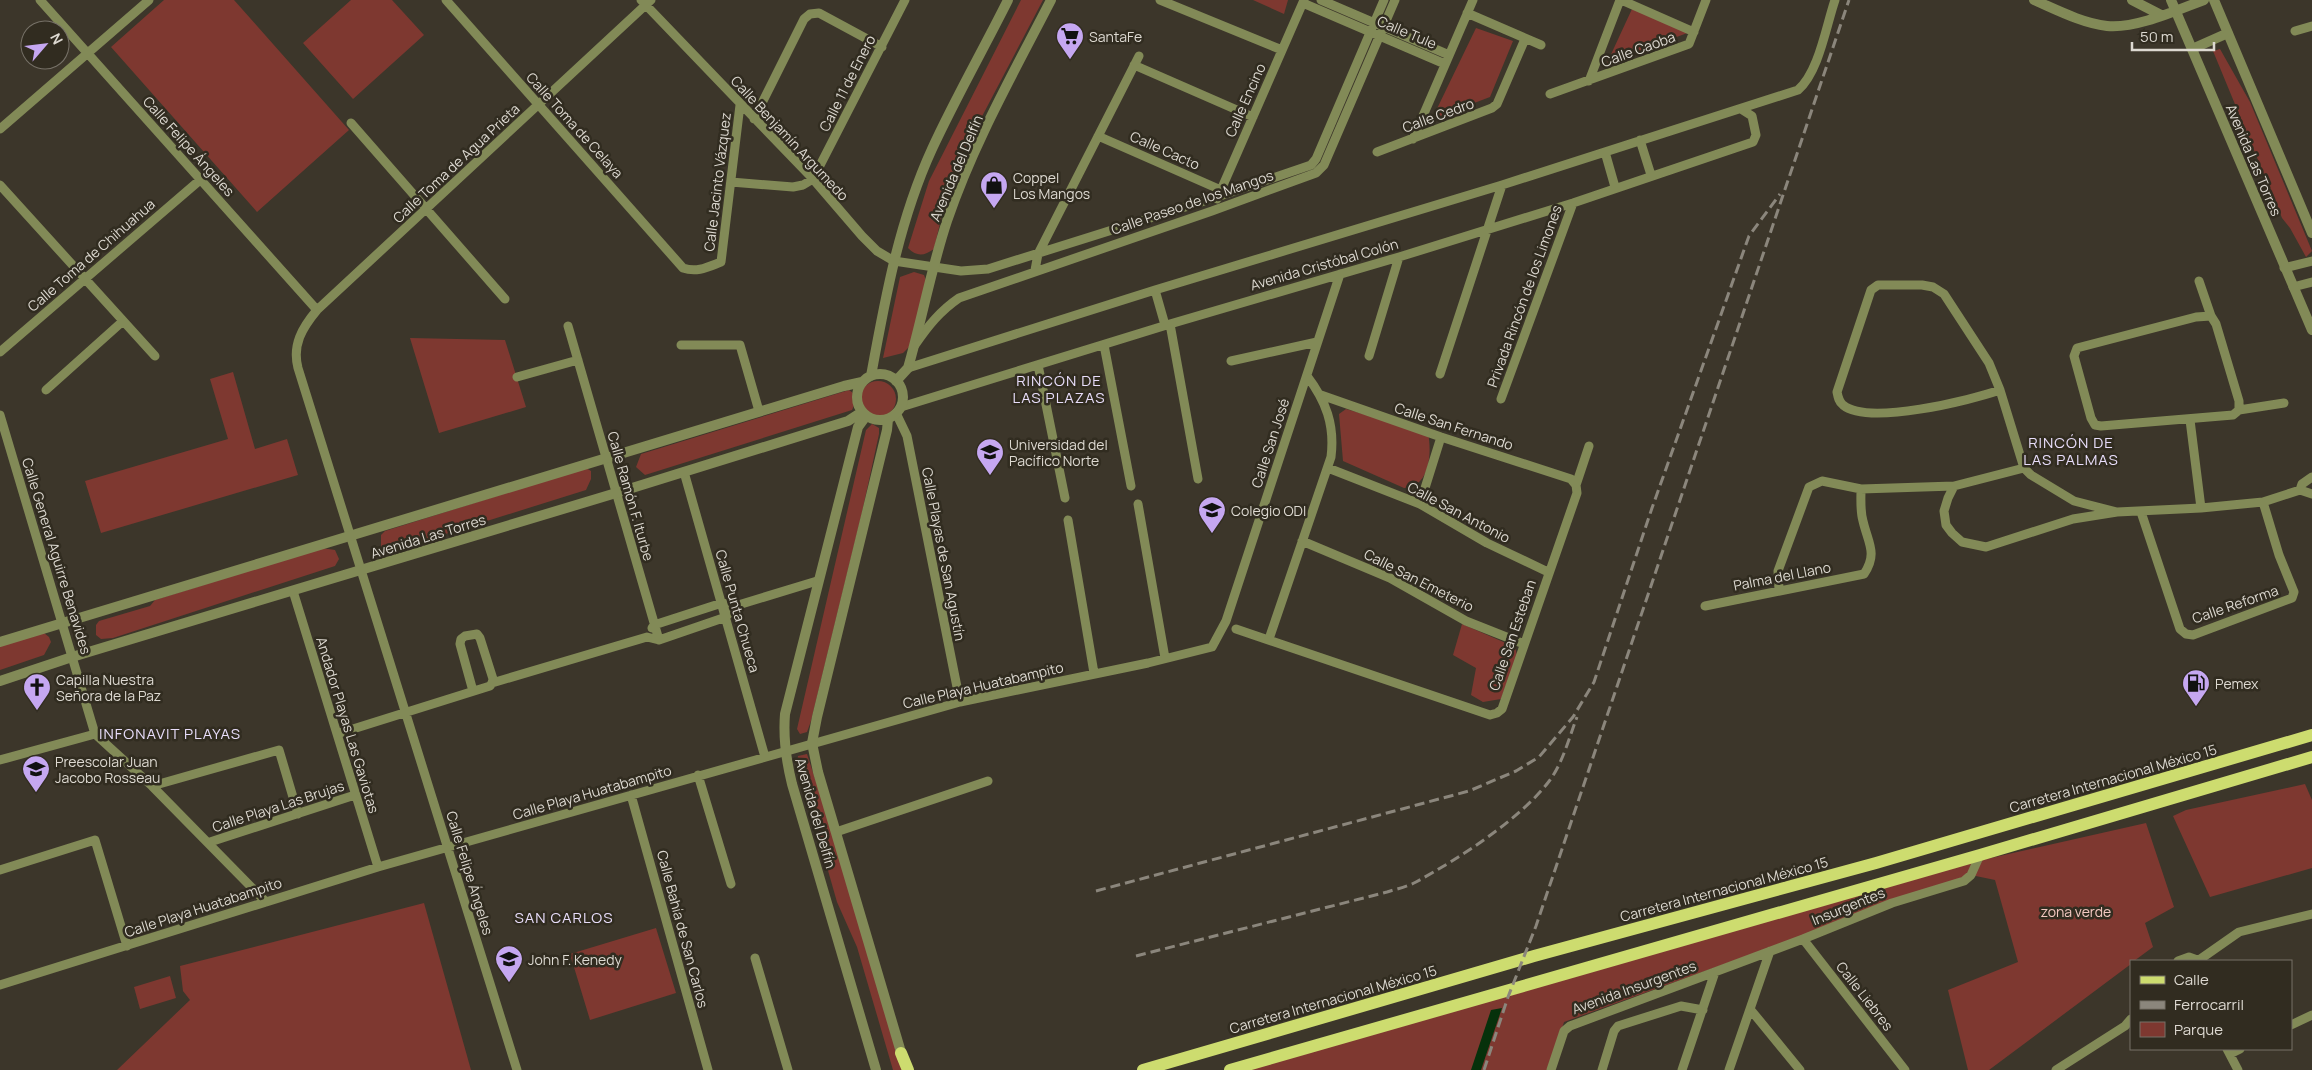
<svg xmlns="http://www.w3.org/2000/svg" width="2312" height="1070" font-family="Manrope,sans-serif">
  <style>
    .green { fill: #7e3830 }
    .water { fill: #06310b }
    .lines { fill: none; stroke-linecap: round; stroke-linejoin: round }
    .minor { stroke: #828a57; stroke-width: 9 }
    .tertiary { stroke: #828a57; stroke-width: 10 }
    .primary { stroke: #cddc6f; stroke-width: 12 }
    .rail { stroke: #8b867c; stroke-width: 3; stroke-dasharray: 10 5; stroke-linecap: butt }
    .labels { text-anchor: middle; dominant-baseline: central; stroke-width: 5; stroke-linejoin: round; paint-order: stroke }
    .street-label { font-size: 14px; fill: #ddd9d1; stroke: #312c20 }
    .poi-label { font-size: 14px; fill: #ddd9d1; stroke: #312c20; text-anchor: start }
    .park-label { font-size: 14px; fill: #f4c8c1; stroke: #312c20 }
    .neighbourhood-label { font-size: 15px; letter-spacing: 1px; fill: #e8ddfa; stroke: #312c20 }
  </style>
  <rect width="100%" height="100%" fill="#3c362a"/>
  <path class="green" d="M 164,0 L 234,0 L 349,130 L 257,212 L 111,47 Z
    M 351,0 L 392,0 L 424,35 L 353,99 L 303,43 Z
    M 1021,0 L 1043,0 L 966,147 L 947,193 L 934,249 C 924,256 917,257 908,248 L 929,181 Z
    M 1253,0 L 1288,0 L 1284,14 Z
    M 1632,9 L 1690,32 L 1607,63 Z
    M 1476,28 L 1513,41 L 1490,97 L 1432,119 Z
    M 2220,49 L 2250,102 L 2312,251 L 2306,257 L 2290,228 L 2282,218 L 2213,51 Z
    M 914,272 L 924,275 L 926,280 L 910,346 L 903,353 L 883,358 L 900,277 Z
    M 410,338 L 505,340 L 526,407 L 439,433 Z
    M 233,372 L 255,449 L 287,439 L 298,475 L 101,533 L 85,481 L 228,439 L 210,379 Z
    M860 399a18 18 0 1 1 36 0a18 18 0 1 1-36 0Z
    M 849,390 L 853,393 L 856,401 L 852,410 L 645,475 L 636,467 L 641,454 Z
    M 1346,409 L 1428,433 C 1432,453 1430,487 1404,488 L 1343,461 L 1339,414 Z
    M 872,424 L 879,428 L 879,434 L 861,517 L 811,721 L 807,732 L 800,734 L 797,729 L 866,430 Z
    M 586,468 L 591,471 L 591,479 L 586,490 L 388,552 L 381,547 L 381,535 L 385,531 Z
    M 322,548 L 335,550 L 339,559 L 335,566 L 113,638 L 101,639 L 96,635 L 96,625 L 99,621 L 150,606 L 155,600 Z
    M 1462,624 L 1515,647 L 1517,655 L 1501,699 L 1483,702 L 1471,695 L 1476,668 L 1453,655 Z
    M 44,633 L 49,637 L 51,642 L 44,655 L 0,670 L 0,641 Z
    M 807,754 L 822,800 L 902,1070 L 893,1070 L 857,947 L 837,902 L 797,762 L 798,756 Z
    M 2305,784 L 2312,800 L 2312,868 L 2210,897 L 2173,816 L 2186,810 Z
    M 2146,823 L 2174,907 L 2145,923 L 2153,947 L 2134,961 L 2131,961 L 2131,964 L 1989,1070 L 1968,1070 L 1948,990 L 2018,962 L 1995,880 L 1971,875 L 1564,1022 L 1548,1070 L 1249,1070 L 1982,860 Z
    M 424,903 L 471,1070 L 117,1070 L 190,1000 L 183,991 L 180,966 Z
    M 656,928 L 676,993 L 590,1020 L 570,954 Z
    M 170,976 L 176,998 L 140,1009 L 134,987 Z"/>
  <path class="water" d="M 1502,1008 L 1481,1070 L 1471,1070 L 1491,1010 Z"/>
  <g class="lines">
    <path class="minor" d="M 40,0 L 317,310
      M 446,0 L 683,268 C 697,273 708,267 721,262 L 740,105
      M 641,0 L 813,179 L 862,236 L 877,251 L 894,261 L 961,271 L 988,269 L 1217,197 L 1311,165 L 1316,159 L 1384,0
      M 1160,0 L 1282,50
      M 1321,0 L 1449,55
      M 1621,0 L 1694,32
      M 1303,3 L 1445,64
      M 1467,13 L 1541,45
      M 2295,31 L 2312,26
      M 1134,65 L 1253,117
      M 1589,81 L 1620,0
      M 1550,94 L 1689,44 L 1706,0
      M 754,119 L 804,19 L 810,14 L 819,13 L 882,47
      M 351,123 L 505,299
      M 0,129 L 149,0
      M 1098,136 L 1221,190
      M 1413,139 L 1473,0
      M 1640,140 L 1651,175
      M 1377,152 L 1492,108 L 1497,104 L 1525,39
      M 1605,152 L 1615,187
      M 731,182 L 793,187 L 803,185 L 813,179 L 905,0
      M 0,185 L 155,356
      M 1217,199 L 1304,0
      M 2284,268 L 2312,261
      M 1035,270 L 1038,254 L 1139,56
      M 2199,281 L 2211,316 L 2216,324 L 2239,401 L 2239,410
      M 2293,287 L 2312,282
      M 1155,290 L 1165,325
      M 2211,316 L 2196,317 L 2077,348 L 2074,356 L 2091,418 L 2095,425 L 2101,426 L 2233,415 L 2239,410 L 2284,403
      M 1170,324 L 1198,479
      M 568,326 L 659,640
      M 681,345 L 740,345 L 759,411
      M 915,345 C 928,326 940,311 959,298 L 1212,211 L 1316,173 L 1324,165 L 1395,0
      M 1104,345 L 1131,486
      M 0,352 L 200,180
      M 1369,356 L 1399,257
      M 1231,361 L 1317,342
      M 1038,365 L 1065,498
      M 908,368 L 1155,290 L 1502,185 L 1798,90 C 1819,72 1826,26 1835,0
      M 1440,374 L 1502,185
      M 517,377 L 578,360
      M 46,390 L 123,321
      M 2000,390 C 1971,400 1868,426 1843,405 C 1839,402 1838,397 1837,392 L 1871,290 L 1878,285 L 1922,285 L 1933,287 L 1944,294 L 1989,363 L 2000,390 L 2024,468 L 2031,475 L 2074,501 L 2117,512
      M 1321,395 L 1441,437 L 1571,479 L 1576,485
      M 1501,399 L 1573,203
      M 901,407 L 1170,324 L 1399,257 L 1573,203 L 1753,142 L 1756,135 L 1752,116 L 1741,109
      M 896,413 L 907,436 L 960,702
      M 0,415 L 95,734 L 152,786 L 266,902
      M 2190,420 L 2201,508
      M 1328,468 L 1420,504 L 1487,543 L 1548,572
      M 684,472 L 765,757
      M 1954,486 L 1948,498 L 1944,511 L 1946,525 L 1952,533 L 1962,542 L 1986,547 L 2073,519 L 2117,512 L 2201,508 L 2263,502 L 2300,490 L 2312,494
      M 2300,490 L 2302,484 L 2312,477
      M 1138,504 L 1165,658
      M 1420,504 L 1441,437
      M 2141,512 L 2180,629 L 2186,634 L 2193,635 L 2292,598 L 2294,592 L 2279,555 L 2263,502
      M 1068,520 L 1094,673
      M 1302,541 L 1390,578 L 1466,621 L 1524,644
      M 1779,590 L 1778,571 L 1809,487 L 1822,481 L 1861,489 L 1954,486 L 2024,468
      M 293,591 L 378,867
      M 1705,606 L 1864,574 C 1878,553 1868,543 1863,521 C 1860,511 1861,499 1861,489
      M 652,628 L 654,625 L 722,603 L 735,606 L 817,581
      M 1236,629 L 1490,715 L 1497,713 L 1502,709 L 1577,493 L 1576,485 L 1589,446
      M 1269,639 L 1331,457 C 1335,425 1326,401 1307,376
      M 473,691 L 460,644 L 461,639 L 465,636 L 477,634 L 480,638 L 493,679 L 492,683
      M 337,734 L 490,686 L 492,683 L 647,637 L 659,640 L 726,617 L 735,606
      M 0,760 L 95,734
      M 698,775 L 731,884
      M 152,786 L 279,750 L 298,814
      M 631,795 L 708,1070
      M 836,832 L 988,781
      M 210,842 L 355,795
      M 0,870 L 95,840 L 127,946
      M 1803,939 L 1905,1070
      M 755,958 L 788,1070
      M 2199,960 L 2239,932 L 2312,914
      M 2178,961 L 2189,957 L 2200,961
      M 0,985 L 378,867 L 960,702 L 1148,663 L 1212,647 L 1226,621 L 1340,274
      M 1750,1009 L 1800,1070
      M 2291,1025 L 2312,1015
      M 2227,1049 L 2238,1070
      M 2230,1054 L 2240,1049
      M 517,1070 L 298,368 C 292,345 302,328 317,310 L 651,0
      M 1551,1070 L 1564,1031 L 1570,1026 L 1803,939 L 1892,903 L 1964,881 L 1971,875 L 1980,855
      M 1602,1070 L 1614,1031 L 1618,1026 L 1681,1006 L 1703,1010
      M 1682,1070 L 1715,972
      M 1729,1070 L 1770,951
      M 2056,1070 L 2125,1026 L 2131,1019"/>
    <path class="tertiary" d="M 2034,0 C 2057,10 2082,23 2107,26 C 2136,29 2177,10 2204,0
      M 2132,0 L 2161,15
      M 2171,0 L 2312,330
      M 2214,0 L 2312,233
      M 2192,49 L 2228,33
      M857 397a23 23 0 1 1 46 0a23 23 0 1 1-46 0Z
      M 871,376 C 885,299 899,221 932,149 C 955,99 983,50 1008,0
      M 896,381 L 908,368 C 922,319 931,269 947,221 C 973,144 1014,72 1051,0
      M 866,416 L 858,427 L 785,714 C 783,739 786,760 792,784 L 876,1070
      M 888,419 L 887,430 L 817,717 L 812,743 L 818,772 L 903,1059
      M 0,642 L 844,386 L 862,382
      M 0,681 L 72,657 L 616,493 L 848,421 L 862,412"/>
    <path class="primary" d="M 901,1053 L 908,1070
      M 1143,1070 L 1534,956 L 1876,863 L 2312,735
      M 1230,1070 L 1980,855 L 2312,757"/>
    <path class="rail" d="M 1096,891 L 1469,791 L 1516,771 L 1539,757 L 1573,717 L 1594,682 L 1652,508 L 1749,236 L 1780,194
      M 1136,956 L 1387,892 C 1396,889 1407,887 1416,882 C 1458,859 1521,819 1550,780 C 1563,762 1569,738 1577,717
      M 1484,1070 L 1508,997 L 1536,926 L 1849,0"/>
  </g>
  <defs>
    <g id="supermarket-pin" transform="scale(1.4375)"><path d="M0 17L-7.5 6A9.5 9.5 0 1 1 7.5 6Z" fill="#c5a7f1" stroke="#312c20"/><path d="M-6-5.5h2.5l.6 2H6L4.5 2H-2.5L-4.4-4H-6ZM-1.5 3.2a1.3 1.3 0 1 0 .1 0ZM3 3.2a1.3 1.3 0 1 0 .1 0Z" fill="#111"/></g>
    <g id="shop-pin" transform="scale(1.4375)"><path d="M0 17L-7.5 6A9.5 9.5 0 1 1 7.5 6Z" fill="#c5a7f1" stroke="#312c20"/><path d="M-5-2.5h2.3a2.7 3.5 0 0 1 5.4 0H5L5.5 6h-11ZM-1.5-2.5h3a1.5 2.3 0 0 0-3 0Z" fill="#111"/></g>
    <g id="university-pin" transform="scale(1.4375)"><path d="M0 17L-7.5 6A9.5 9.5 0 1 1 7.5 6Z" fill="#c5a7f1" stroke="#312c20"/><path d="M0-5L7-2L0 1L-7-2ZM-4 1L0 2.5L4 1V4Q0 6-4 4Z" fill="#111"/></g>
    <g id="school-pin" transform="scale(1.4375)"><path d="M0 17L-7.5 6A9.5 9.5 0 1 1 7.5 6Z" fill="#c5a7f1" stroke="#312c20"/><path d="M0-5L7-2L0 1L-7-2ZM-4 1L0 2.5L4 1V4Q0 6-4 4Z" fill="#111"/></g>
    <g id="fuel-pin" transform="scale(1.4375)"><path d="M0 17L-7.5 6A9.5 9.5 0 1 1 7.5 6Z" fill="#c5a7f1" stroke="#312c20"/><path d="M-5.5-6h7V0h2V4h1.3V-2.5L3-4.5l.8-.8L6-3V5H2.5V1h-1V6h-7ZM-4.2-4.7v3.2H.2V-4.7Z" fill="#111"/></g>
    <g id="church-pin" transform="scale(1.4375)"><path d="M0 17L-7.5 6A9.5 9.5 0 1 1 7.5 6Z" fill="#c5a7f1" stroke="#312c20"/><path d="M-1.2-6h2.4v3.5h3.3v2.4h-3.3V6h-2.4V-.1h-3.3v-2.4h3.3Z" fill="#111"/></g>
  </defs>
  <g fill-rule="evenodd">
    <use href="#supermarket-pin" x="1070" y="36"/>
    <use href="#shop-pin" x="994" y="185"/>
    <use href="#university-pin" x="990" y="452"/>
    <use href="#school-pin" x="1212" y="510"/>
    <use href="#fuel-pin" x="2196" y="683"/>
    <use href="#church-pin" x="37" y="687"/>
    <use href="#school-pin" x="36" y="769"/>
    <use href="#school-pin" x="509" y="959"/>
  </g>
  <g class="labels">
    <g class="street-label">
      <text transform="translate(1407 32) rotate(23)">Calle Tule</text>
      <text transform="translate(1638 49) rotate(-20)">Calle Caoba</text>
      <text transform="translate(847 83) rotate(-63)">Calle 11 de Enero</text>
      <text transform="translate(1245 100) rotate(-66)">Calle Encino</text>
      <text transform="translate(1438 115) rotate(-20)">Calle Cedro</text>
      <text transform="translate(575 125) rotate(48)">Calle Toma de Celaya</text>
      <text transform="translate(790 138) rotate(47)">Calle Benjamín Argumedo</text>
      <text transform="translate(189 146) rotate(48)">Calle Felipe Ángeles</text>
      <text transform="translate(1165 150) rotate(24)">Calle Cacto</text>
      <text transform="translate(2254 160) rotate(67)">Avenida Las Torres</text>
      <text transform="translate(456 163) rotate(-43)">Calle Toma de Agua Prieta</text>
      <text transform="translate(956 168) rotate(-67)">Avenida del Delfín</text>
      <text transform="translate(717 182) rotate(-83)">Calle Jacinto Vázquez</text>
      <text transform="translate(1192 202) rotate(-19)">Calle Paseo de los Mangos</text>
      <text transform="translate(91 255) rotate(-41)">Calle Toma de Chihuahua</text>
      <text transform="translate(1324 264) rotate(-16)">Avenida Cristóbal Colón</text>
      <text transform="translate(1524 296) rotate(-70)">Privada Rincón de los Limones</text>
      <text transform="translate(1454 426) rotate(18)">Calle San Fernando</text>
      <text transform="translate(1270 443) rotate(-72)">Calle San José</text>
      <text transform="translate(631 496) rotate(74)">Calle Ramón F. Iturbe</text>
      <text transform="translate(1459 512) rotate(28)">Calle San Antonio</text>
      <text transform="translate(428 536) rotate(-17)">Avenida Las Torres</text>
      <text transform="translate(944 554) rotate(79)">Calle Playas de San Agustín</text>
      <text transform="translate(57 556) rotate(73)">Calle General Aguirre Benavides</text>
      <text transform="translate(1782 576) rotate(-11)">Palma del Llano</text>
      <text transform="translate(1419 580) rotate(27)">Calle San Emeterio</text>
      <text transform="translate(2235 604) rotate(-19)">Calle Reforma</text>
      <text transform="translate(738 611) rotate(74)">Calle Punta Chueca</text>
      <text transform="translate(1512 635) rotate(-71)">Calle San Esteban</text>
      <text transform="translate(983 685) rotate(-13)">Calle Playa Huatabampito</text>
      <text transform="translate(348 725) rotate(73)">Andador Playas Las Gaviotas</text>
      <text transform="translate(2113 778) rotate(-16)">Carretera Internacional México 15</text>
      <text transform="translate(592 792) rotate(-16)">Calle Playa Huatabampito</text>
      <text transform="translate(278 806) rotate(-18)">Calle Playa Las Brujas</text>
      <text transform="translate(816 813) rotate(74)">Avenida del Delfín</text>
      <text transform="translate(470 873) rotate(73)">Calle Felipe Ángeles</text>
      <text transform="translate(1724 889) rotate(-15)">Carretera Internacional México 15</text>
      <text transform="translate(1848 906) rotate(-22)">Insurgentes</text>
      <text transform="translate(203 907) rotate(-18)">Calle Playa Huatabampito</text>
      <text transform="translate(683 929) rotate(75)">Calle Bahía de San Carlos</text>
      <text transform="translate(1634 987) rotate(-20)">Avenida Insurgentes</text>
      <text transform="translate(1865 996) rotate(52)">Calle Liebres</text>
      <text transform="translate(1333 999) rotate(-16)">Carretera Internacional México 15</text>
    </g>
    <g class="poi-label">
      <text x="1089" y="36">SantaFe</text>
      <text x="1013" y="177">Coppel<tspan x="1013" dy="16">Los Mangos</tspan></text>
      <text x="1009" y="444">Universidad del<tspan x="1009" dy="16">Pacífico Norte</tspan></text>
      <text x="1231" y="510">Colegio ODI</text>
      <text x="56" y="679">Capilla Nuestra<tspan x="56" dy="16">Señora de la Paz</tspan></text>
      <text x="2215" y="683">Pemex</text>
      <text x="55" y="761">Preescolar Juan<tspan x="55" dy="16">Jacobo Rosseau</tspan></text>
      <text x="528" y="959">John F. Kenedy</text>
    </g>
    <g class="park-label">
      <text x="2076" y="911">zona verde</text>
    </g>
    <g class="neighbourhood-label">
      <text x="1059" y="380">RINCÓN DE<tspan x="1059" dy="17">LAS PLAZAS</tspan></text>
      <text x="2071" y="442">RINCÓN DE<tspan x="2071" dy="17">LAS PALMAS</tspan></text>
      <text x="170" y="733">INFONAVIT PLAYAS</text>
      <text x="564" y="917">SAN CARLOS</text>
    </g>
  </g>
  <rect x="2130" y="960" width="162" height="90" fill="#312c20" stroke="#767167"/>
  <rect x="2140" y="976" width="25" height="8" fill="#cddc6f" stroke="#767167"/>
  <text x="2174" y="985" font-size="15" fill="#ddd9d1">Calle</text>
  <rect x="2140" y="1001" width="25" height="8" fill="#8b867c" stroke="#767167"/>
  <text x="2174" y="1010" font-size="15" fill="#ddd9d1">Ferrocarril</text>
  <rect x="2140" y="1022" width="25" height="15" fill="#7e3830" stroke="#767167"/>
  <text x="2174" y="1035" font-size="15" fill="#ddd9d1">Parque</text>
  <g transform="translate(45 45) rotate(62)"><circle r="24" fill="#312c20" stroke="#767167"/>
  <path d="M0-4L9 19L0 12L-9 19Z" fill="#c5a7f1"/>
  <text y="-8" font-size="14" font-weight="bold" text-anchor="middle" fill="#ddd9d1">N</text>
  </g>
  <path d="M2132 42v8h82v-8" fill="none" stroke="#ddd9d1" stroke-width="2.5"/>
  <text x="2140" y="42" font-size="15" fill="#ddd9d1" stroke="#312c20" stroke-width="4" paint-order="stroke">50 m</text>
</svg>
